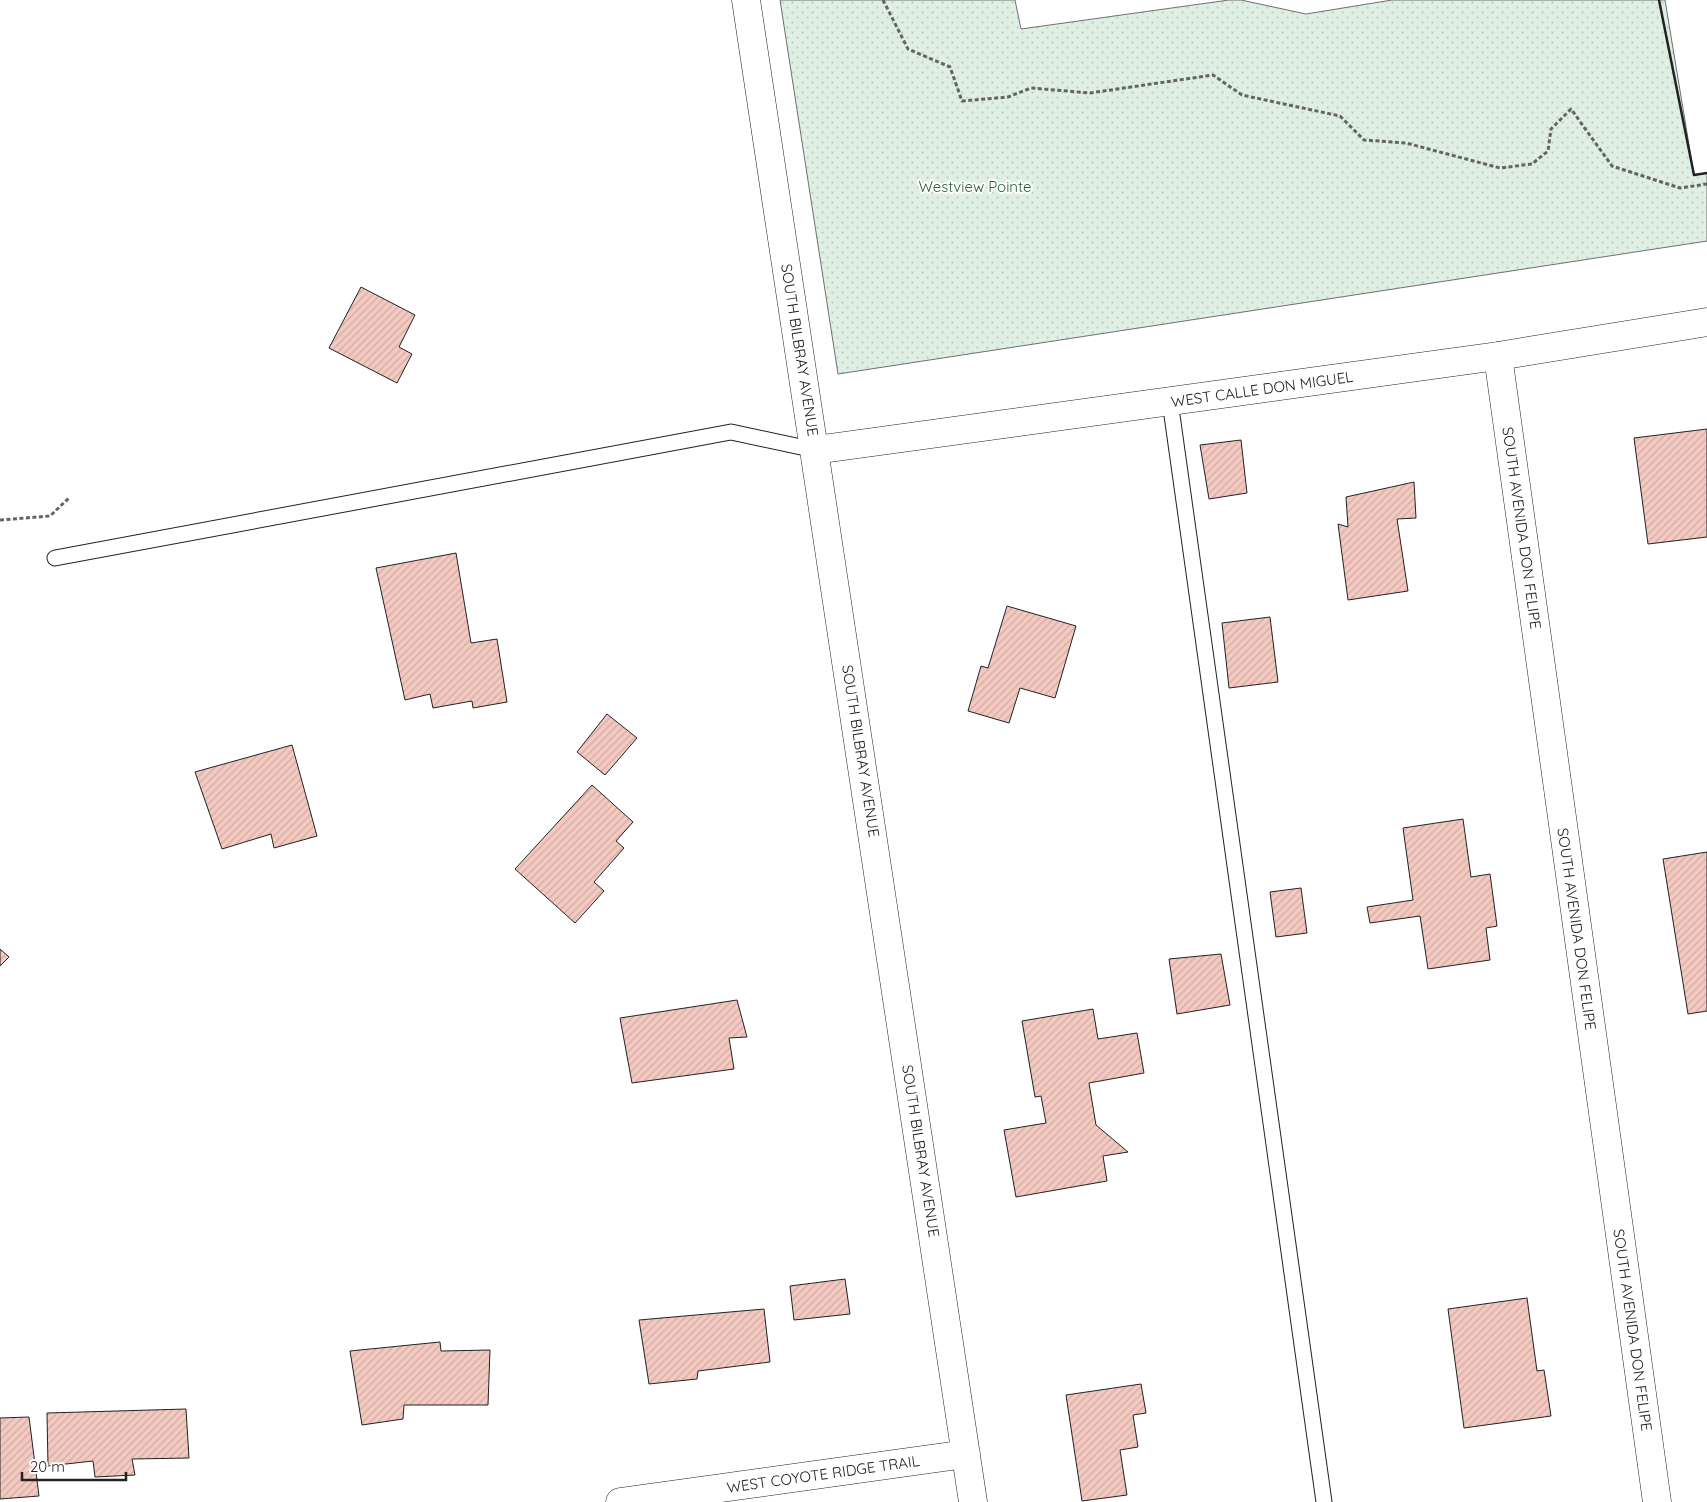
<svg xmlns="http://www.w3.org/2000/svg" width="1707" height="1502" font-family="Quicksand,sans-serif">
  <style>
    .park { fill: url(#park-dots); stroke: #6f6f6f }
    .building { fill: url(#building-hatch); stroke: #222 }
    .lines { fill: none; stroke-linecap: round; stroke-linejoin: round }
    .lane-casing { stroke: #222; stroke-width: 17 }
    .street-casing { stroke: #222; stroke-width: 29 }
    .secondary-casing { stroke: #222; stroke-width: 29 }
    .path { stroke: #646464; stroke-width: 3; stroke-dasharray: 4 2.5; stroke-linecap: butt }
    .lane { stroke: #fff; stroke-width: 15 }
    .street { stroke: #fff; stroke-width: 28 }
    .secondary { stroke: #fff; stroke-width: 28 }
    .wall { stroke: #222; stroke-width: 2.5 }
    .labels { text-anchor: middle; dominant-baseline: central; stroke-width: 4; stroke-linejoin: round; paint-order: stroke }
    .park-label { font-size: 15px; fill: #2f5e38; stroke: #fff }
    .street-label { font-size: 15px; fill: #222; stroke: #fff }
  </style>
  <defs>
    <pattern id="park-dots" width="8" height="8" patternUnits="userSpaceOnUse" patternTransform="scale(1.25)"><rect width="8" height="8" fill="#e0efe3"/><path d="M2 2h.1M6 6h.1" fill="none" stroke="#c0cdc2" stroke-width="1.8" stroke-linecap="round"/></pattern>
    <pattern id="building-hatch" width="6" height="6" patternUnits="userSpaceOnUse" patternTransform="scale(1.25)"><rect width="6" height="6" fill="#f3c9c0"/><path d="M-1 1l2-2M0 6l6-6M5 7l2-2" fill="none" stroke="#d0aca5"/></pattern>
  </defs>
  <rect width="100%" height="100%" fill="#fff"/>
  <path class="park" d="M 780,0 L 1015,0 L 1021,29 L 1229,0 L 1241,0 L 1306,14 L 1392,0 L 1665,0 L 1694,175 L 1707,173 L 1707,241 L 838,374 Z"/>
  <path class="building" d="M 361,287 L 415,315 L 399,347 L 412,354 L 397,383 L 329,348 Z
    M 1707,429 L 1707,537 L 1648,544 L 1634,438 Z
    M 1241,440 L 1247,493 L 1209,499 L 1200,445 Z
    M 1414,482 L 1416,518 L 1397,519 L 1408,591 L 1348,600 L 1338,524 L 1348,527 L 1346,497 Z
    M 456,553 L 471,643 L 497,639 L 507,702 L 473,708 L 472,701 L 433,708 L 430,694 L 405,700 L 376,568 Z
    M 1007,606 L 1076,626 L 1055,698 L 1020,688 L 1009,723 L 968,711 L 981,666 L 988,668 Z
    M 1270,617 L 1278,682 L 1229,688 L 1222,623 Z
    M 607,714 L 637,738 L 605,775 L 577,752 Z
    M 292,745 L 317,836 L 274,848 L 271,834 L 222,849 L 195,772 Z
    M 592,785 L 633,822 L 616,841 L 624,848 L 594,882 L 604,891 L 575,923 L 515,869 Z
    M 1463,819 L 1471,877 L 1490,874 L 1497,926 L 1486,928 L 1490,960 L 1428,969 L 1420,916 L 1370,923 L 1367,907 L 1413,900 L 1403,828 Z
    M 1707,852 L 1707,1011 L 1688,1014 L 1663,859 Z
    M 1301,888 L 1307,933 L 1276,937 L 1270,892 Z
    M 0,949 L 9,957 L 0,966 Z
    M 1221,954 L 1230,1005 L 1177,1014 L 1169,959 Z
    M 737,1000 L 747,1037 L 729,1038 L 734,1069 L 632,1083 L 620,1018 Z
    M 1093,1009 L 1098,1039 L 1137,1033 L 1144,1073 L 1089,1083 L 1096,1125 L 1128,1152 L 1103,1156 L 1107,1181 L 1016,1197 L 1004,1130 L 1046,1123 L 1041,1096 L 1035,1097 L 1022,1021 Z
    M 845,1279 L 850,1314 L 794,1320 L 790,1286 Z
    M 1527,1298 L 1537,1371 L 1544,1370 L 1551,1416 L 1464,1428 L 1448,1309 Z
    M 764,1309 L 770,1362 L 698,1371 L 697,1379 L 649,1384 L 639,1320 Z
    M 440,1342 L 441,1351 L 490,1350 L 488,1405 L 404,1405 L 403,1419 L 362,1425 L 350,1351 Z
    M 1141,1384 L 1146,1413 L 1133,1415 L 1138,1447 L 1120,1450 L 1127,1495 L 1082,1501 L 1066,1395 Z
    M 186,1409 L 189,1458 L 132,1459 L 135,1475 L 95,1477 L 93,1461 L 48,1466 L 47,1413 Z
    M 29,1417 L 39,1496 L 0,1499 L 0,1418 Z"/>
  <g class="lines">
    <g class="lane-casing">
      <path id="lane" d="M 1170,401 L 1324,1502
        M 55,558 L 731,432 L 815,450"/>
    </g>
    <g class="street-casing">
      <path id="street" d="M 746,0 L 973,1502
        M 1498,356 L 1657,1502
        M 620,1502 L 966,1454"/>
    </g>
    <g class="secondary-casing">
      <path id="secondary" d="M 815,450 L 1498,356 L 1707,322"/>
    </g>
    <path class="path" d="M 883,0 L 908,49 L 950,67 L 962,101 L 1008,97 L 1031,88 L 1090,93 L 1213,75 L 1242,95 L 1340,116 L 1364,140 L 1406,143 L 1500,168 L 1532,164 L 1548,151 L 1551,129 L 1571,109 L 1612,166 L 1680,188 L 1707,184
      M 0,520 L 50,516 L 70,497"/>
    <use href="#lane" class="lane"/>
    <use href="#street" class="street"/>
    <use href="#secondary" class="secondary"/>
    <path class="wall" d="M 1659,0 L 1694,175 L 1707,173"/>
  </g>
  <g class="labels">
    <g class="park-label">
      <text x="975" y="186">Westview Pointe</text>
    </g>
    <g class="street-label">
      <text transform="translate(800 350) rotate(81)">SOUTH BILBRAY AVENUE</text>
      <text transform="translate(1262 389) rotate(-8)">WEST CALLE DON MIGUEL</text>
      <text transform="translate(1522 528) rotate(82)">SOUTH AVENIDA DON FELIPE</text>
      <text transform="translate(861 751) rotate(81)">SOUTH BILBRAY AVENUE</text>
      <text transform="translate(1577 929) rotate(82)">SOUTH AVENIDA DON FELIPE</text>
      <text transform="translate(921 1151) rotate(81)">SOUTH BILBRAY AVENUE</text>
      <text transform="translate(1633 1330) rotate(82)">SOUTH AVENIDA DON FELIPE</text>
      <text transform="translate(823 1474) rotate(-8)">WEST COYOTE RIDGE TRAIL</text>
    </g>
  </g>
  <path d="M22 1472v8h104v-8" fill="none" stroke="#222222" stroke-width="2.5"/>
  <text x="30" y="1472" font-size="15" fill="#222222" stroke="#ffffff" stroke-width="4" paint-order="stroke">20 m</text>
</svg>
